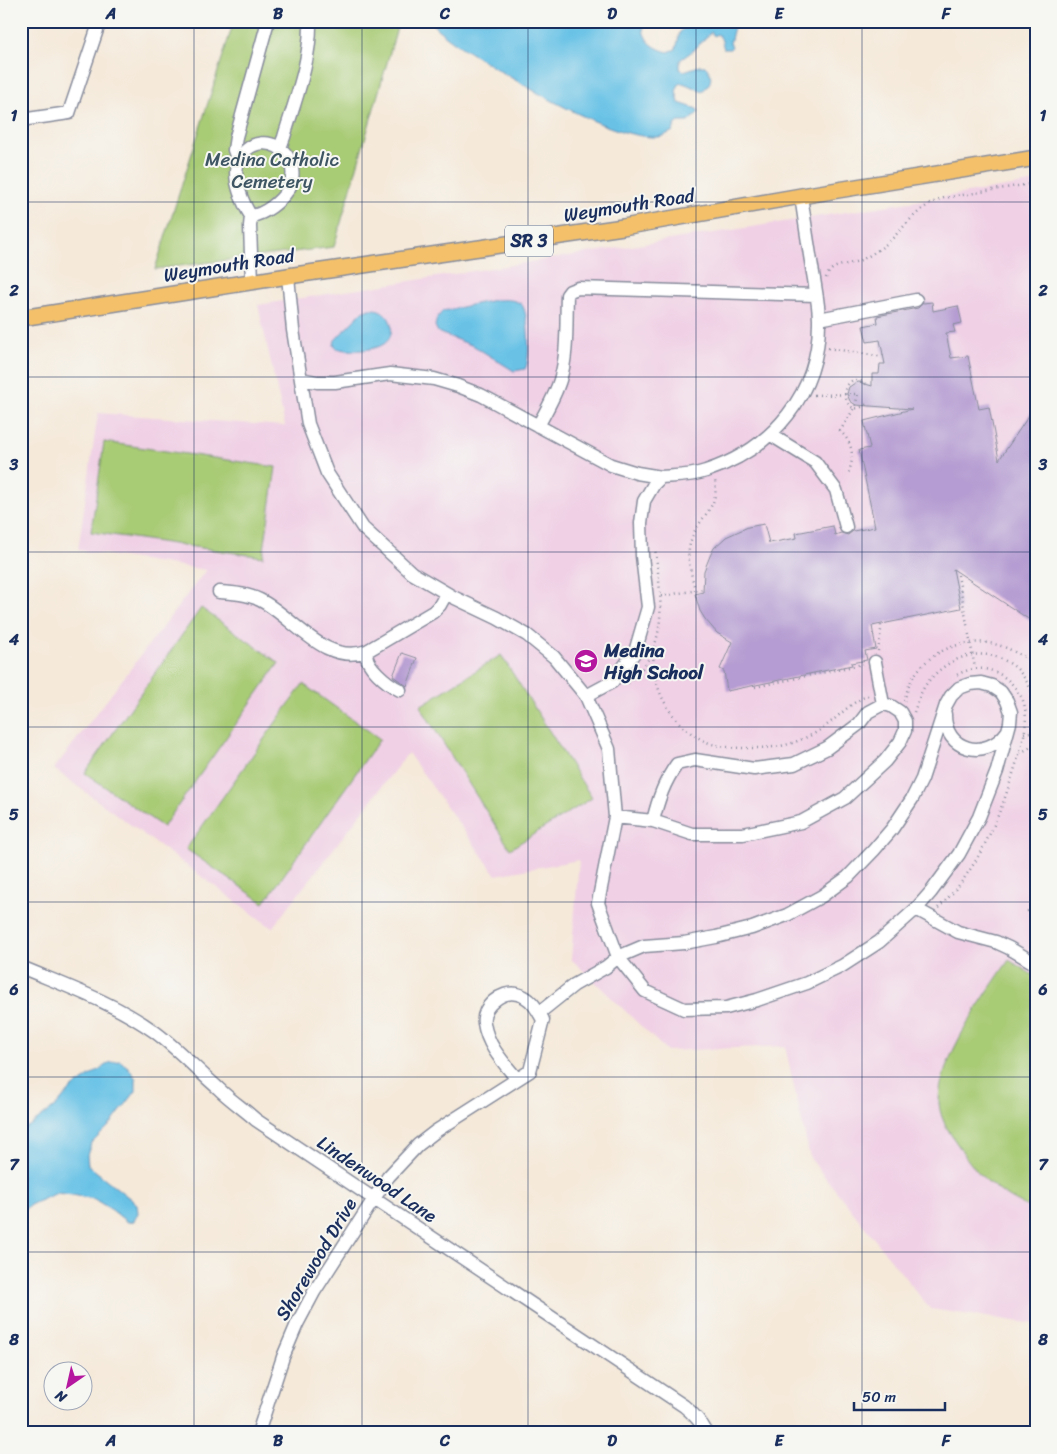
<svg xmlns="http://www.w3.org/2000/svg" width="1057" height="1454" font-family="Sriracha,sans-serif">
  <style>
    .built { fill: #f0d0e5 }
    .green { fill: #a8cb74; stroke: #627d69 }
    .water { fill: #69c2e6; stroke: #4278a2 }
    .building { fill: #b59cd2 }
    .lines { fill: none; stroke-linecap: round; stroke-linejoin: round }
    .minor-casing { stroke: #888c9c; stroke-width: 15 }
    .major-casing { stroke: #888c9c; stroke-width: 18 }
    .path { stroke: #888c9c; stroke-width: 2.5; stroke-dasharray: 1 4; stroke-linecap: butt }
    .minor { stroke: #fff; stroke-width: 12 }
    .major { stroke: #f4c16a; stroke-width: 15 }
    .grid { fill: none; stroke: #1b2f5e; stroke-width: 1; stroke-opacity: 0.55 }
    .labels { text-anchor: middle; dominant-baseline: central; stroke-width: 4; stroke-linejoin: round; paint-order: stroke }
    .shield { fill: #f6f6f2; stroke: #5d6b8a; stroke-width: 1 }
    .shield-label { font-size: 18px; font-weight: bold; fill: #1b2f5e }
    .park-label { font-size: 19px; fill: #3e5664; stroke: #f6f6f2 }
    .street-label { font-size: 19px; fill: #1b2f5e; stroke: #f6f6f2 }
    .poi-label { font-size: 19px; font-weight: bold; fill: #1b2f5e; stroke: #f6f6f2; text-anchor: start }
    .neatline { fill: none; stroke: #1b2f5e; stroke-width: 2 }
    .grid-label { font-size: 16px; text-anchor: middle; font-weight: bold; fill: #1b2f5e }
  </style>
  <rect width="100%" height="100%" fill="#f6f6f2"/>
  <filter id="ink" filterUnits="userSpaceOnUse"><feTurbulence type="fractalNoise" baseFrequency=".02" numOctaves="2"/><feDisplacementMap in="SourceGraphic" scale="10" xChannelSelector="R" yChannelSelector="G"/><feConvolveMatrix kernelMatrix="1 2 1 2 8 2 1 2 1" color-interpolation-filters="sRGB"/></filter>
  <filter id="wash" filterUnits="userSpaceOnUse"><feTurbulence type="fractalNoise" baseFrequency=".0096" numOctaves="4" result="noise"/><feDisplacementMap in="SourceGraphic" scale="20" xChannelSelector="R" yChannelSelector="G"/><feGaussianBlur stdDeviation="1.12" result="paint"/><feColorMatrix in="noise" values="0 0 0 0 0 0 0 0 0 0 0 0 0 0 0 0 0 1.4 0 .05"/><feComposite in="paint" operator="in"/></filter>
  <g filter="url(#wash)">
    <rect width="100%" height="100%" fill="#f5e9d9"/>
    <path class="built" d="M 1036,182 L 1036,1324 L 930,1309 L 810,1158 L 785,1046 L 667,1051 L 571,959 L 579,860 L 496,875 L 408,753 L 272,928 L 54,769 L 206,570 L 78,550 L 98,413 L 285,426 L 258,305 Z"/>
    <path class="green" d="M 234,21 L 399,21 L 334,247 L 155,269 Z
      M 104,442 L 276,467 L 263,557 L 91,532 Z
      M 201,608 L 279,663 L 163,827 L 85,773 Z
      M 501,655 L 592,798 L 510,849 L 420,706 Z
      M 303,684 L 380,739 L 264,903 L 186,849 Z
      M 1009,960 L 1036,977 L 1036,1210 C 1007,1200 977,1177 962,1151 C 952,1136 940,1121 939,1103 C 938,1060 985,995 1009,960 Z"/>
    <path class="water" d="M 429,21 L 646,21 L 643,30 C 646,43 656,49 668,52 L 676,49 L 680,32 C 696,16 723,21 743,21 L 746,25 L 743,28 L 737,25 L 734,27 L 730,43 L 732,47 L 730,49 L 724,49 C 722,44 723,38 717,34 L 714,36 L 711,32 L 694,50 L 680,60 L 680,69 L 684,71 L 699,66 L 705,66 C 714,75 712,84 702,91 L 683,83 L 679,84 L 676,91 L 679,103 L 697,109 L 699,112 L 688,122 L 679,122 L 675,125 L 673,131 C 669,133 664,136 659,137 C 615,140 536,92 498,70 C 475,55 448,41 429,21 Z
      M 494,300 C 502,300 513,298 521,304 C 529,310 531,360 525,369 L 514,371 L 474,346 L 442,334 L 438,332 L 435,326 L 437,318 L 443,311 Z
      M 369,309 C 373,309 378,309 381,311 C 394,318 395,336 384,344 C 374,351 347,352 336,348 L 334,345 L 335,340 L 362,312 Z
      M 120,1061 L 128,1067 L 136,1079 L 136,1091 L 110,1125 L 91,1144 L 87,1155 L 88,1165 L 137,1204 L 138,1213 L 134,1221 L 127,1222 L 112,1210 L 94,1199 L 72,1195 L 57,1193 L 32,1204 L 21,1211 L 21,1130 L 31,1125 L 56,1106 L 71,1089 L 97,1071 L 109,1063 Z"/>
    <g id="blocks">
      <path class="building" d="M 932,302 L 933,311 L 958,306 L 962,323 L 953,325 L 955,332 L 946,333 L 951,358 L 968,356 L 979,409 L 989,407 L 999,460 L 1036,405 L 1036,624 L 953,569 L 961,608 L 872,626 L 876,649 L 865,651 L 867,660 L 851,663 L 852,665 L 727,691 L 724,671 L 720,669 L 732,642 L 717,633 L 705,619 L 700,611 L 695,594 L 703,592 L 704,571 L 710,556 L 714,548 L 726,537 L 748,527 L 764,524 L 769,543 L 797,538 L 796,533 L 833,526 L 835,535 L 841,533 L 848,535 L 853,531 L 875,527 L 859,450 L 870,448 L 864,421 L 912,409 L 856,405 L 850,401 L 847,394 L 849,387 L 855,383 L 859,382 L 872,386 L 872,374 L 879,374 L 880,364 L 885,364 L 880,340 L 867,342 L 863,326 L 878,323 L 877,316 L 918,308 L 923,303 Z
        M 402,653 L 417,658 L 407,686 L 393,676 Z"/>
    </g>
  </g>
  <g filter="url(#ink)">
    <use href="#blocks" fill-opacity="0" stroke="#888c9c" stroke-width="1"/>
    <g class="lines">
      <g class="minor-casing">
        <path id="minor" d="M 21,120 L 69,113 L 100,21
          M 280,148 L 284,137 C 295,100 311,61 310,21
          M 238,161 L 234,150 L 236,137 L 268,21
          M 251,216 C 265,214 280,202 288,190 C 293,182 294,170 290,161 C 278,135 244,138 237,166 C 233,180 243,204 251,216 L 250,226 L 252,282
          M 288,276 L 293,330 L 308,424 L 327,473 L 363,528 L 412,573 L 453,597 L 497,618 L 527,635 L 554,657 L 586,696 L 609,749 L 615,817 L 598,903 L 618,957 L 645,991 L 684,1009 L 726,1008 L 757,1000 L 807,983 L 842,966 L 879,942 L 916,909 L 931,892 L 959,854 L 979,817 L 997,771 L 1010,723 L 1011,712 L 1007,701 L 1001,692 L 992,686 L 981,683 L 970,684 L 959,688 L 951,696 L 946,705 L 922,779 L 912,799 L 892,829 L 874,850 L 848,877 L 822,896 L 787,915 L 752,928 L 716,937 L 684,943 L 644,946 L 618,957 L 606,967 L 574,985 L 539,1013
          M 819,319 L 916,300
          M 301,379 L 317,382 L 335,382 L 390,374 L 434,379 L 458,386 L 481,395 L 611,465 L 637,473 L 661,477 L 654,484 L 644,501 L 641,523 L 642,556 L 648,607 L 635,652 L 612,682 L 586,696
          M 538,426 C 546,411 555,396 560,380 C 568,354 566,323 567,295 L 570,291 L 578,288 L 816,295
          M 771,435 L 815,462 L 836,490 L 846,527
          M 661,477 C 675,476 692,476 706,471 C 773,449 820,393 819,320 C 819,307 816,292 814,279 C 809,251 805,223 801,196
          M 219,592 C 233,593 248,594 260,600 C 294,617 324,666 367,651 L 433,612 L 440,605 L 446,594
          M 367,651 C 362,664 389,685 400,690
          M 875,662 L 883,704
          M 945,714 C 944,751 986,761 1007,732
          M 615,817 L 653,821 L 692,834 L 743,834 L 801,822 L 845,798 L 885,761 L 900,742 L 905,731 L 905,721 L 900,712 L 891,706 L 883,704 L 868,712 L 859,724 L 827,748 L 794,764 L 754,769 L 695,760 L 677,764 C 664,782 658,800 653,821
          M 916,909 L 958,932 L 996,942 L 1009,948 L 1036,964
          M 21,967 C 66,986 115,1003 155,1032 C 178,1049 197,1070 218,1088 C 230,1100 244,1109 256,1120 L 684,1406 C 694,1414 701,1422 707,1433
          M 258,1433 L 283,1357 L 297,1324 L 314,1292 L 388,1177 L 418,1145 L 436,1131 L 530,1071 L 543,1020 C 537,1009 531,997 517,994 C 502,990 481,1007 484,1023 C 487,1045 503,1062 517,1079"/>
      </g>
      <g class="major-casing">
        <path id="major" d="M 21,318 L 288,276 L 623,227 L 801,196 L 1036,158"/>
      </g>
      <path class="path" d="M 826,278 C 831,264 843,266 855,262 C 862,260 869,256 875,252 C 902,236 911,208 944,198 L 1036,183
        M 828,348 L 878,356 L 883,355
        M 866,384 C 838,364 839,426 868,403
        M 814,395 L 858,394 L 855,407 L 840,431 C 854,444 855,459 847,476
        M 958,575 L 975,668
        M 695,590 C 692,575 686,559 690,544 C 696,517 720,511 715,480
        M 661,596 L 704,589
        M 654,649 C 649,688 674,731 712,744 C 726,748 740,748 754,748 C 768,748 782,747 795,742 C 805,738 815,734 823,728 C 839,717 851,701 870,695
        M 878,651 L 881,630 L 881,625
        M 628,683 C 671,647 661,597 655,548
        M 755,687 L 863,664
        M 904,701 C 907,692 909,683 914,676 C 932,647 973,635 1004,647 C 1015,651 1024,659 1036,660
        M 914,712 C 917,703 920,694 925,686 C 944,658 982,643 1012,665 C 1024,673 1030,688 1036,700
        M 1024,733 L 1036,731
        M 1020,753 L 1036,744
        M 1036,898 L 1028,911 L 1036,917
        M 938,908 C 979,870 1001,814 1017,761 C 1022,745 1028,726 1025,709 C 1024,696 1012,682 1001,675 C 987,666 969,667 955,676
        M 1036,944 L 1036,945"/>
      <use href="#minor" class="minor"/>
      <use href="#major" class="major"/>
    </g>
  </g>
  <path class="grid" d="M 194,21 L 194,1433M 362,21 L 362,1433M 528,21 L 528,1433M 696,21 L 696,1433M 862,21 L 862,1433M 21,202 L 1036,202M 21,377 L 1036,377M 21,552 L 1036,552M 21,727 L 1036,727M 21,902 L 1036,902M 21,1077 L 1036,1077M 21,1252 L 1036,1252"/>
  <defs>
    <g id="school-disc" transform="scale(1.25)"><circle r="9.5" fill="#b5179e" stroke="#f6f6f2"/><path d="M0-5L7-2L0 1L-7-2ZM-4 1L0 2.5L4 1V4Q0 6-4 4Z" fill="#fff"/></g>
  </defs>
  <g fill-rule="evenodd">
    <use href="#school-disc" x="586" y="661"/>
  </g>
  <g class="labels">
    <rect class="shield" x="505" y="225.5" width="48" height="31" rx="4"/>
    <g class="shield-label">
      <text x="529" y="241">SR 3</text>
    </g>
    <g class="park-label">
      <text x="272" y="159">Medina Catholic<tspan x="272" dy="22">Cemetery</tspan></text>
    </g>
    <g class="street-label">
      <text transform="translate(629 205) rotate(-9)">Weymouth Road</text>
      <text transform="translate(229 265) rotate(-9)">Weymouth Road</text>
      <text transform="translate(377 1179) rotate(34)">Lindenwood Lane</text>
      <text transform="translate(316 1259) rotate(-59)">Shorewood Drive</text>
    </g>
    <g class="poi-label">
      <text x="604" y="650">Medina<tspan x="604" dy="22">High School</tspan></text>
    </g>
  </g>
  <rect width="1057" height="1454" fill="none" stroke="#f6f6f2" stroke-width="55"/>
  <g transform="translate(68 1386) rotate(214)"><circle r="24" fill="#f6f6f2" stroke="#9ea6b7"/>
  <path d="M0-4L9 19L0 12L-9 19Z" fill="#b5179e"/>
  <text y="-8" font-size="14" font-weight="bold" text-anchor="middle" fill="#1b2f5e">N</text>
  </g>
  <path d="M854 1402v8h91v-8" fill="none" stroke="#1b2f5e" stroke-width="2.5"/>
  <text x="862" y="1402" font-size="15" fill="#1b2f5e" stroke="#f6f6f2" stroke-width="4" paint-order="stroke">50 m</text>
  <rect x="28" y="28" width="1002" height="1398" class="neatline"/>
  <g class="grid-label">
    <text x="111" y="19">A</text>
    <text x="278" y="19">B</text>
    <text x="445" y="19">C</text>
    <text x="612" y="19">D</text>
    <text x="779" y="19">E</text>
    <text x="946" y="19">F</text>
    <text x="14" y="121">1</text>
    <text x="1043" y="121">1</text>
    <text x="14" y="296">2</text>
    <text x="1043" y="296">2</text>
    <text x="14" y="470">3</text>
    <text x="1043" y="470">3</text>
    <text x="14" y="645">4</text>
    <text x="1043" y="645">4</text>
    <text x="14" y="820">5</text>
    <text x="1043" y="820">5</text>
    <text x="14" y="995">6</text>
    <text x="1043" y="995">6</text>
    <text x="14" y="1170">7</text>
    <text x="1043" y="1170">7</text>
    <text x="14" y="1345">8</text>
    <text x="1043" y="1345">8</text>
    <text x="111" y="1446">A</text>
    <text x="278" y="1446">B</text>
    <text x="445" y="1446">C</text>
    <text x="612" y="1446">D</text>
    <text x="779" y="1446">E</text>
    <text x="946" y="1446">F</text>
  </g>
</svg>
